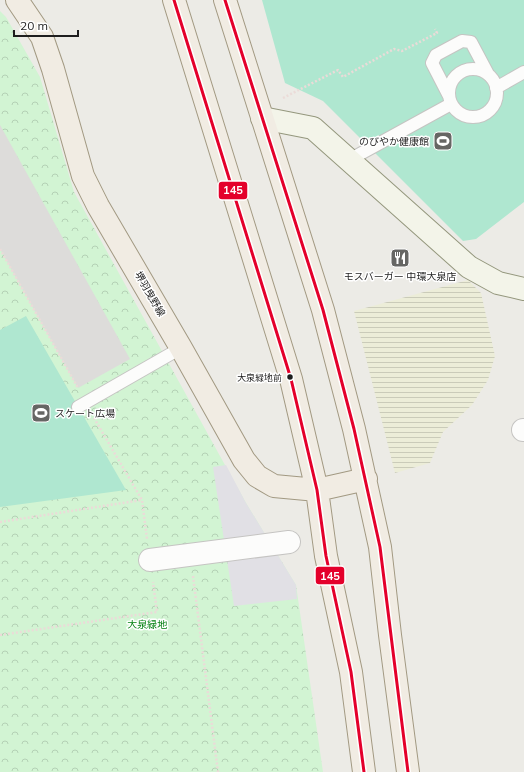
<svg xmlns="http://www.w3.org/2000/svg" width="524" height="772" font-family="Mulish,'Noto Sans JP',sans-serif">
  <style>
    .farmland { fill: url(#farmland-rules) }
    .park { fill: url(#park-crowns) }
    .pitch { fill: #afe7d0 }
    .parking { fill: #dddcda }
    .plaza { fill: #e1e0e5 }
    .lines { fill: none; stroke-linecap: round; stroke-linejoin: round }
    .lane-casing { stroke: #c5c4c2; stroke-width: 14 }
    .street-casing { stroke: #c5c4c2; stroke-width: 24 }
    .secondary-casing { stroke: #94977d; stroke-width: 24 }
    .primary-casing { stroke: #a29982; stroke-width: 24 }
    .path { stroke: #ebdbd8; stroke-width: 2.5; stroke-dasharray: 2 2; stroke-linecap: butt }
    .lane { stroke: #fcfcfb; stroke-width: 12 }
    .street { stroke: #fcfcfb; stroke-width: 22 }
    .secondary { stroke: #f3f4e9; stroke-width: 22 }
    .primary { stroke: #f1ece3; stroke-width: 22 }
    .bus-1-casing { stroke: #fff; stroke-width: 6 }
    .bus-1 { stroke: #e4002b; stroke-width: 3 }
    .bus-dot { fill: #1e1e1e; stroke: #fff; stroke-width: 1.5 }
    .labels { text-anchor: middle; dominant-baseline: central; stroke-width: 3; stroke-linejoin: round; paint-order: stroke }
    .bus-label { font-size: 9px; fill: #1e1e1e; stroke: #fff; text-anchor: end }
    .poi-label { font-size: 10px; fill: #1e1e1e; stroke: #fff; text-anchor: end }
    .street-label { font-size: 10px; fill: #1e1e1e; stroke: #fff }
    .park-label { font-size: 10px; fill: #068213; stroke: #fff }
    .line-badge { stroke: #fff; stroke-width: 1.5 }
    .badge-label { font-size: 11px; text-anchor: middle; font-weight: bold; fill: #fff }
  </style>
  <defs>
    <pattern id="farmland-rules" width="6" height="5" patternUnits="userSpaceOnUse"><rect width="6" height="5" fill="#ecedd8"/><path d="M0 2.5h6" fill="none" stroke="#cacbb9"/></pattern>
    <pattern id="park-crowns" width="20" height="18" patternUnits="userSpaceOnUse"><rect width="20" height="18" fill="#d2f4d3"/><path d="M2 6a3 3 0 1 1 6 0M12 15a3 3 0 1 1 6 0" fill="none" stroke="#b4d1b5"/></pattern>
  </defs>
  <rect width="100%" height="100%" fill="#ecebe6"/>
  <path class="farmland" d="M 468,280 L 481,293 L 495,356 L 488,380 L 472,405 L 443,432 L 430,463 L 395,473 L 354,311 Z"/>
  <path class="park" d="M 0,11 L 6,17 L 40,77 L 74,192 L 246,503 L 296,585 L 323,772 L 0,772 Z"/>
  <path class="pitch" d="M 262,0 L 524,0 L 524,202 L 476,239 L 463,241 L 323,101 L 285,83 Z
    M 26,316 L 126,490 L 0,507 L 0,330 Z"/>
  <path class="parking" d="M 0,125 L 130,359 L 78,388 L 0,249 Z"/>
  <path class="plaza" d="M 226,465 L 246,503 L 296,585 L 297,599 L 234,606 L 213,467 Z"/>
  <g class="lines">
    <g class="lane-casing">
      <path id="lane" d="M449 93a24 24 0 1 1 48 0a24 24 0 1 1-48 0Z
        M 496,88 L 524,72
        M 449,96 L 432,63 L 436,55 L 462,41 L 471,42 L 488,74
        M 349,160 L 451,104
        M 78,407 L 181,348"/>
    </g>
    <g class="street-casing">
      <path id="street" d="M 523,430 L 524,430
        M 150,560 L 289,542"/>
    </g>
    <g class="secondary-casing">
      <path id="secondary" d="M 262,118 L 313,128 L 469,267 L 498,283 L 524,289"/>
    </g>
    <g class="primary-casing">
      <path id="primary" d="M 17,0 L 42,37 L 53,69 L 83,176 L 98,206 L 181,348 L 244,460 L 257,476 L 274,486 L 317,490 L 366,479
        M 174,0 L 291,379 L 317,490 L 326,556 L 351,672 L 364,772
        M 225,0 L 323,310 L 354,429 L 380,547 L 390,635 L 408,772"/>
    </g>
    <path class="path" d="M 283,98 L 338,70 L 343,77 L 394,49 L 402,51 L 437,33 L 435,29
      M 0,249 L 78,388
      M 94,418 L 142,500 L 147,539
      M 0,522 L 142,500
      M 193,576 L 218,772
      M 0,635 L 157,612 L 153,582"/>
    <use href="#lane" class="lane"/>
    <use href="#street" class="street"/>
    <use href="#secondary" class="secondary"/>
    <use href="#primary" class="primary"/>
    <g class="bus-1-casing">
      <path id="bus-1" d="M 174,0 L 291,379 L 317,490 L 326,556 L 351,672 L 364,772
        M 225,0 L 323,310 L 354,429 L 380,547 L 408,772"/>
    </g>
    <use href="#bus-1" class="bus-1"/>
  </g>
  <defs>
    <g id="stadium-square" transform="scale(1)"><rect x="-9" y="-9" width="18" height="18" rx="4" fill="#666664" stroke="#fff"/><path d="M0-5a6.5 5 0 1 0 0 10a6.5 5 0 1 0 0-10ZM-3.5-1.8h7v3.6h-7Z" fill="#fff"/></g>
    <g id="restaurant-square" transform="scale(1)"><rect x="-9" y="-9" width="18" height="18" rx="4" fill="#666664" stroke="#fff"/><path d="M-5-6h1v4h1v-4h1v4h1v-4h1v5L-1.5 .5V6h-2V.5L-5-1ZM5-6V6H3V1.5H1.5Q1.5-4 5-6Z" fill="#fff"/></g>
  </defs>
  <g fill-rule="evenodd">
    <use href="#stadium-square" x="443" y="141"/>
    <use href="#restaurant-square" x="400" y="258"/>
    <use href="#stadium-square" x="41" y="413"/>
  </g>
  <circle class="bus-dot" cx="290" cy="377" r="3.5"/>
  <g class="labels">
    <g class="bus-label">
      <text x="282" y="377">大泉緑地前</text>
    </g>
    <g class="poi-label">
      <text x="429" y="141">のびやか健康館</text>
      <text x="400" y="276" text-anchor="middle">モスバーガー 中環大泉店</text>
      <text x="55" y="413" text-anchor="start">スケート広場</text>
    </g>
    <g class="street-label">
      <text transform="translate(150 294) rotate(60)">堺羽曳野線</text>
    </g>
    <g class="park-label">
      <text x="147" y="624">大泉緑地</text>
    </g>
  </g>
  <g class="line-badge">
    <rect x="218" y="181" width="30" height="19" rx="4" fill="#e4002b"/>
    <rect x="315" y="566" width="30" height="19" rx="4" fill="#e4002b"/>
  </g>
  <g class="badge-label">
    <text x="233" y="194">145</text>
    <text x="330" y="580">145</text>
  </g>
  <path d="M14 30v6h64v-6" fill="none" stroke="#1e1e1e" stroke-width="2"/>
  <text x="20" y="30" font-size="12" fill="#1e1e1e" stroke="#ffffff" stroke-width="3" paint-order="stroke">20 m</text>
</svg>
